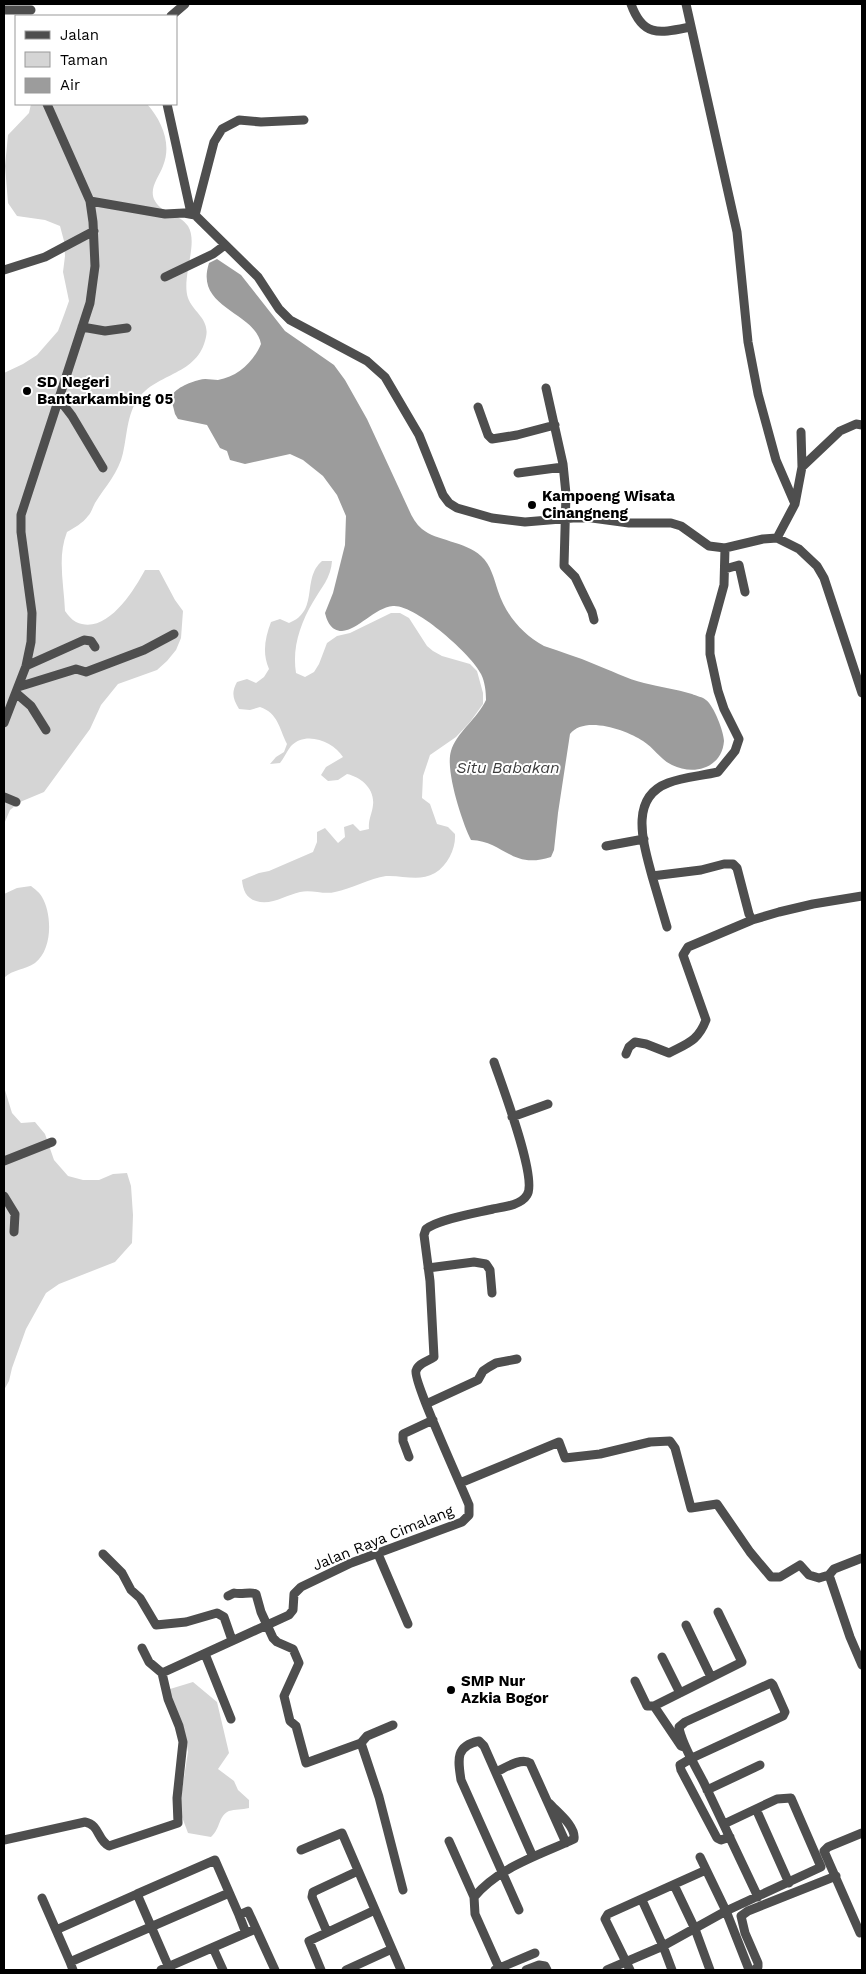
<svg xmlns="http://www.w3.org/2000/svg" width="866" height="1974" font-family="'Work Sans',sans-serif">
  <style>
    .green { fill: #d5d5d5 }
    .water { fill: #9c9c9c }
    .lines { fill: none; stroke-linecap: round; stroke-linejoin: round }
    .minor { stroke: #4e4e4e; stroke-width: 9 }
    .poi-dot { fill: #000; stroke: #fff; stroke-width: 2 }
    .labels { text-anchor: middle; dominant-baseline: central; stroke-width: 4; stroke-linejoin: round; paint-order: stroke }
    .poi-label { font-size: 15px; font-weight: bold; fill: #000; stroke: #fff; text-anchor: start }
    .street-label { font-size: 15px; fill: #000; stroke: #fff }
    .water-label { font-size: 16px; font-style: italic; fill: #3d3d3d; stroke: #fff }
  </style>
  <rect width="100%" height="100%" fill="#fff"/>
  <path class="green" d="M 31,104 L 147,104 C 162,121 172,144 163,166 C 159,177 148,189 155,201 C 162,214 180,214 188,226 C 199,244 181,277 188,298 C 193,312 210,319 206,337 C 198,376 157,372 138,399 C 127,414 127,436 123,453 C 119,472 105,487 95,503 C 93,507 91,513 88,516 C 83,523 74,528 67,532 C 57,557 64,584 65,611 C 68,615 72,620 76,622 C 106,636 133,592 145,570 L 159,570 L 175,600 L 183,611 L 181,638 L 176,650 L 167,661 L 157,670 L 118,684 L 101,705 L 90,729 L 44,792 L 20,802 L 10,810 L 4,824 L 4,373 L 23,364 L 37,355 L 58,331 L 64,315 L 69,301 L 63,272 L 65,256 L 64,241 L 60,226 L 45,220 L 17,216 L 8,203 L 5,166 L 8,135 L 29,113 Z
    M 322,561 L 332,561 C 331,578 321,588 313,602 C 300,624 292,648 296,673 L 305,677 L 314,672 L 319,664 L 327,643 L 337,636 L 350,633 L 391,613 L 400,613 L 409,618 L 427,646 L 433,651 L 442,656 L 470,664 L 477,671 L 483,693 L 483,704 L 470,722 L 456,737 L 430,755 L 423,776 L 422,798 L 430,804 L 437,824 L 448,827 L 455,834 C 456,848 448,865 435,873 C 419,882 403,875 386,876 C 370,878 351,889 335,892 C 324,895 311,889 300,892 C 286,895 271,906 256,901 C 246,898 243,890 242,880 L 259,873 L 269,871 L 313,852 L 317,842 L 317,832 L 325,828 L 338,843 L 345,837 L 344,827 L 353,824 L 360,831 L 369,829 C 368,820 372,814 373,805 C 375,789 361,777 347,774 L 338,780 L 328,781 L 321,775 L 326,767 L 343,757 C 334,742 306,730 291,746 C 287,751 284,758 280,763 L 270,764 L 276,757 L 284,752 L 287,744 C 279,728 278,713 260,707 L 250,710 L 239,709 C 233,699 231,693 237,682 L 247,679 L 256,683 L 264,677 L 269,669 C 262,653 265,638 271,622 L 280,619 L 289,623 C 320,611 301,579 322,561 Z
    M 31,886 C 35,889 40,893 42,897 C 52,914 53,949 35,963 C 25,970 13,969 4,978 L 4,894 L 17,888 Z
    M 4,1087 L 12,1113 L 21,1123 L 35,1122 L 45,1134 L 54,1160 L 68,1176 L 83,1180 L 99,1180 L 113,1174 L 127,1173 L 131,1186 L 133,1215 L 132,1243 L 115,1262 L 59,1284 L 46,1293 L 26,1329 L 12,1368 L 9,1381 L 4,1390 Z
    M 193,1682 L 217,1702 L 229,1753 L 218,1769 L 234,1781 L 238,1790 L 249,1800 L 249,1808 C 242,1810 235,1809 229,1811 C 218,1816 221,1828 211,1837 L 188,1833 L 179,1809 L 188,1752 L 184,1729 L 168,1695 L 170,1689 Z"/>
  <path class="water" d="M 217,259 L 241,275 L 285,331 L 334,365 L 345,380 L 367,419 L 409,510 C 412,517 416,524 422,529 C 436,541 465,541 481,556 C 491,565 494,579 498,591 C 506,615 522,634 544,646 C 561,652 578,657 594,664 C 610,670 627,679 644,683 C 660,687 676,689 692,694 C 696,696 703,697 706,700 C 714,706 724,732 724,741 C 722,768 694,776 672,765 C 661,760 654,748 643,741 C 627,730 584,715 570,734 L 558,813 L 554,850 L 551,857 C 511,870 504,841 471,840 C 462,822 445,770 451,751 C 456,733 478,718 486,700 C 486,692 485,682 481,674 C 472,655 415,604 393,606 C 374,608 358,630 342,631 C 331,631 327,621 325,613 L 333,593 L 345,545 L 346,516 L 337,495 L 323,476 L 303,460 L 290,454 L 245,464 L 230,460 L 227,451 L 220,448 L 207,425 L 178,419 L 175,414 L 171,398 C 173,389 190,382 199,380 C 205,378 212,380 218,380 C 238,377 254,361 261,344 C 255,311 194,309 209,263 Z"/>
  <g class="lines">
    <path class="minor" d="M 631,4 C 643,38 660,33 690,27
      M 686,4 L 737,232 L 748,342 L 758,394 L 776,460 L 795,504
      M 4,10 L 31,10
      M 171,16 L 185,4
      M 167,104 L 191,213
      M 90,201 L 165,214 L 184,213 L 195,215 L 258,277 L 279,309 L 290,320 L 367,361 L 385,377 L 419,435 L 443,495 L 449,503 L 457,508 L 492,518 L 525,522 L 573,518 L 592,518 L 629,523 L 671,523 L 681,526 L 709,546 L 725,548 L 763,539 L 777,538 L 799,549 L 817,566 L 824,578 L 862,693
      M 195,215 L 214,142 L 222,129 L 239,120 L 261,122 L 304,120
      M 4,270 L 45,257 L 94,231
      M 165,277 L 213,254 L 225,245
      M 82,327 L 105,331 L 127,328
      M 546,388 L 563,464 L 566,494 L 564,566 L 575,577 L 592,612 L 594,620
      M 59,399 L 72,416 L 103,468
      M 478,407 L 488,435 L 492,439 L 517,435 L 555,425
      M 801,432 L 802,467
      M 518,473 L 563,467
      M 777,538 L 795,504 L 802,467 L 840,431 L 856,424 L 862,425
      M 725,548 L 724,585 L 710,636 L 710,654 L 718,691 L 724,709 L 739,739 L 735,751 L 718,772 C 701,776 683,777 668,783 C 628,798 644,845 652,876 L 701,870 L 724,864 L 733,864 L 737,868 L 749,914 L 752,920
      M 725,569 L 739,565 L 745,592
      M 26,666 L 84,640 L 91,641 L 95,647
      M 18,687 L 76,669 L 86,672 L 144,650 L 174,634
      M 16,693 L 31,706 L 46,730
      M 4,723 L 26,666 L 31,642 L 32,613 L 21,532 L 21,515 L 90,303 L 95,266 L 93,222 L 90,201 L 47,104
      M 4,797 L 16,802
      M 606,846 L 644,839
      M 652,876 L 667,927
      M 626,1054 L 629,1047 L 635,1042 L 646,1044 L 669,1053 C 688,1043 698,1041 706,1020 L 683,955 L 688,947 L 752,920 L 779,912 L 813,904 L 862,896
      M 512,1117 L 548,1104
      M 4,1161 L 52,1142
      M 4,1196 L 15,1214 L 14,1232
      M 428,1268 L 474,1262 L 486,1264 L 490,1270 L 492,1293
      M 426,1404 L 478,1380 L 483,1371 L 489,1367 L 496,1363 L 517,1359
      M 409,1457 L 403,1441 L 403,1434 L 433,1420
      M 460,1483 L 559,1442 L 565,1458 L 600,1454 L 650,1442 L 670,1441 L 675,1448 L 691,1508 L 717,1504 L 750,1552 L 771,1577 L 780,1577 L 800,1565 L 809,1575 L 819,1578 L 829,1575 L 834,1569 L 862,1558
      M 103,1554 L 122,1573 L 131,1590 L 140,1598 L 156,1625 L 186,1622 L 217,1613 L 224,1617 L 232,1640
      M 378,1554 L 408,1624
      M 829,1575 L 850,1637 L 862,1665
      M 228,1596 L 234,1593 C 242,1595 251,1591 256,1594 L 261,1612 L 273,1638 L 277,1642 L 293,1649 L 299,1663 L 284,1696 L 290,1721 L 296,1726 L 306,1763 L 361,1743 L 367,1736 L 393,1725
      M 686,1625 L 711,1677
      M 142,1648 L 149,1662 L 162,1673
      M 205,1654 L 231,1719
      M 662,1657 L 680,1693
      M 635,1681 L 647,1706 L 654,1706 L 681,1746 L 684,1747
      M 654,1706 L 742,1662 L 718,1612
      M 361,1743 L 379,1797 L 403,1890
      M 496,1772 C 505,1768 521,1757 530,1763 L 566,1843
      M 707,1790 L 760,1765
      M 756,1809 L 789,1883
      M 862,1833 L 828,1847 L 824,1851 L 860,1933 L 862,1932
      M 730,1837 L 721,1840 L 717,1838 L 681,1770 L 680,1765 L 692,1758 L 783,1716 L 785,1712 L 773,1685 L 771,1683 L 685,1722 L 679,1727 C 681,1743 696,1767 704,1783 C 722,1821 740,1859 758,1897
      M 4,1840 L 85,1822 C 100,1825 97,1840 109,1846 L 178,1823 L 177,1798 L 183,1742 L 179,1726 L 168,1699 L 162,1673 L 289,1615 L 293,1610 L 294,1594 L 301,1587 L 351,1563 L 462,1522 L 469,1515 L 469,1505 C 462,1487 413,1381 416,1371 C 418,1363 429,1361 434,1357 L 430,1281 L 424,1235 L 426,1229 C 439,1219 476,1213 493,1209 C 504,1207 521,1205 527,1195 C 538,1179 501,1083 494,1062
      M 449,1841 L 474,1897
      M 301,1850 L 342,1833 L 401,1970
      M 700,1857 L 726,1911 L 748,1967
      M 674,1885 L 695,1929 L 710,1970
      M 42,1898 L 70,1962
      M 642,1900 L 663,1946 L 672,1970
      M 519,1910 L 461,1780 C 458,1760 455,1746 479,1741 L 484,1746 L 533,1857
      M 256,1929 L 246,1933 L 239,1915 L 248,1911 L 275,1970
      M 56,1930 L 137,1894
      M 327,1932 L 312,1897 L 313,1892 L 358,1871
      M 213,1948 L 223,1970
      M 73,1970 L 70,1962 L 229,1893
      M 161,1970 L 246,1933
      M 170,1970 L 137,1894 L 215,1860 L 239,1915
      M 321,1970 L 309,1941 L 375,1910
      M 346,1970 L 392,1949
      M 495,1970 L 535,1953
      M 500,1970 L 475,1914 L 474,1897 C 499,1867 540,1855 574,1839 C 576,1826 557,1812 549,1803
      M 526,1970 L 539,1965 L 545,1966 L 547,1970
      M 607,1970 L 663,1946 L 726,1911 L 821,1867 L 791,1798 L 777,1799 L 724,1824
      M 630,1970 L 605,1919 L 608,1914 L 706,1870
      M 754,1970 L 758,1967 L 758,1963 L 745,1933 L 741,1916 L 748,1911 L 836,1876"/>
  </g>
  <g class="poi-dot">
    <circle cx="27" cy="391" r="5"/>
    <circle cx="532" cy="505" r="5"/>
    <circle cx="451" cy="1690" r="5"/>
  </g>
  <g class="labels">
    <g class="poi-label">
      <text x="37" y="382">SD Negeri<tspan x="37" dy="17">Bantarkambing 05</tspan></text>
      <text x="542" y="496">Kampoeng Wisata<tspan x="542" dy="17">Cinangneng</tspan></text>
      <text x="461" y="1681">SMP Nur<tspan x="461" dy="17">Azkia Bogor</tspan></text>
    </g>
    <g class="street-label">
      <text transform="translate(383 1538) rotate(-22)">Jalan Raya Cimalang</text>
    </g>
    <g class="water-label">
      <text x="508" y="767">Situ Babakan</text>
    </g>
  </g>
  <rect width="866" height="1974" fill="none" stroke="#000000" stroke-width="10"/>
  <rect x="15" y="15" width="162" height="90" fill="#ffffff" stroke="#999999"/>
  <rect x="25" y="31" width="25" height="8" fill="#4e4e4e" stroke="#999999"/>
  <text x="60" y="40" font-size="15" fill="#000000">Jalan</text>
  <rect x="25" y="52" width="25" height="15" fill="#d5d5d5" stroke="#999999"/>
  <text x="60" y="65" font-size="15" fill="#000000">Taman</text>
  <rect x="25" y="78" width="25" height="15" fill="#9c9c9c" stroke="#999999"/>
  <text x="60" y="90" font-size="15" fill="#000000">Air</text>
</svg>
